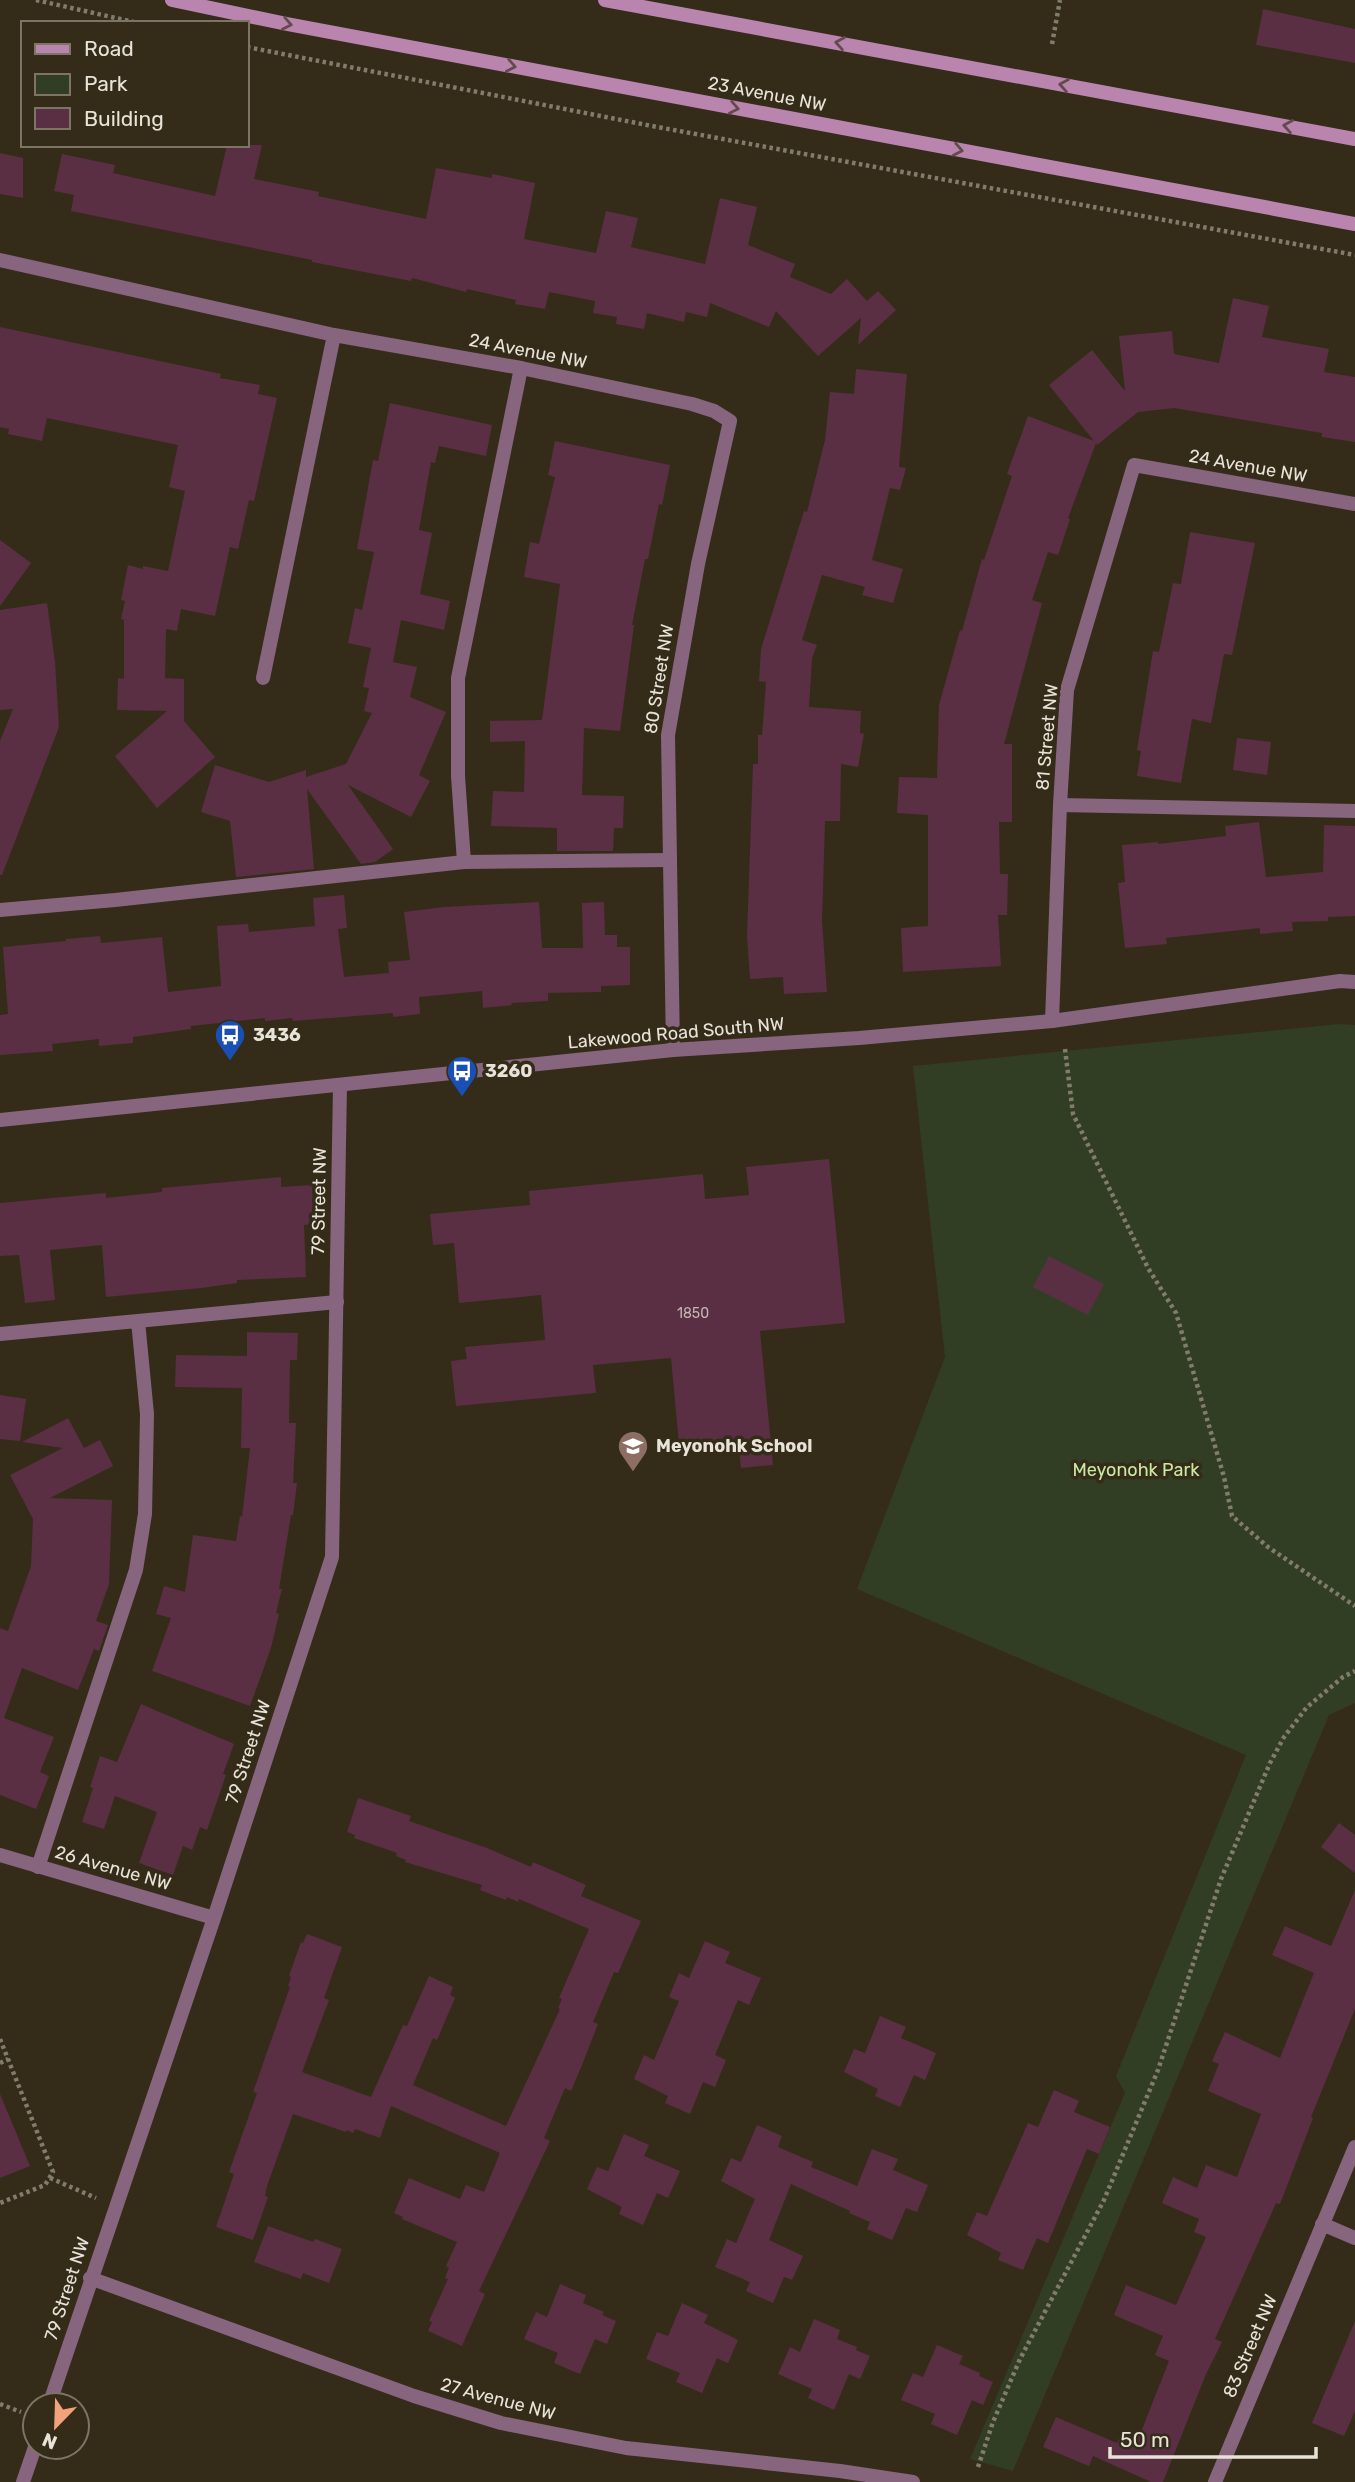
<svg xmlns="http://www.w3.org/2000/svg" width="1355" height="2482" font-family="Rubik,sans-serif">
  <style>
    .green { fill: #323e23 }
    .building { fill: #5a2f43 }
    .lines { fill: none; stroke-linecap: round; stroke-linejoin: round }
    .path { stroke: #827c6c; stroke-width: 4.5; stroke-dasharray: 3.5 3.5; stroke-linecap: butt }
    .service { stroke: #87657f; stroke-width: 14 }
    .minor { stroke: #87657f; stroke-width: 14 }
    .tertiary { stroke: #87657f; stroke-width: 14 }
    .secondary { stroke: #b984ae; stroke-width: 14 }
    .oneway { stroke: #634b4d }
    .labels { text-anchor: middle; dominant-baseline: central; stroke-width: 7; stroke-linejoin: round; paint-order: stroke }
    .number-label { font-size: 14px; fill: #c4b6b3 }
    .street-label { font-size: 18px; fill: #e8e3d8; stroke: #342c19 }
    .poi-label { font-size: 18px; font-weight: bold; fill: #e8e3d8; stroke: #342c19; text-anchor: start }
    .park-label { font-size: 18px; fill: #c9e9a2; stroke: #342c19 }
  </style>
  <rect width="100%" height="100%" fill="#342c19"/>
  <path class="green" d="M 1340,1024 L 1355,1025 L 1355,1703 L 1329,1715 L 1013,2471 L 970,2459 L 1125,2093 L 1116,2076 L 1246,1755 L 857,1589 L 945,1357 L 913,1066 Z"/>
  <path class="building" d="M 1263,9 L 1355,29 L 1355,63 L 1256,45 Z
    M 227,145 L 262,145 L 254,179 L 319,192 L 318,196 L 426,219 L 436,168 L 492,178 L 492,174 L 535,183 L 524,239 L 596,253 L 606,211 L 638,218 L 631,247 L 705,264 L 720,198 L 757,207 L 748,245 L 795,264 L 790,277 L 831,294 L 847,279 L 867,301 L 878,291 L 896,310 L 858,345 L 861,318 L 818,356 L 776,311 L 769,327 L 710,303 L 707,317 L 686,312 L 684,322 L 647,313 L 644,329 L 616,324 L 617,317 L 593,313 L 595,301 L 549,292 L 545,309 L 515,304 L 516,300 L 467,289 L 466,292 L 412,278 L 411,281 L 312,262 L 312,260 L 71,211 L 74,195 L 54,191 L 62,154 L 115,165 L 113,173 L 215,196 Z
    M 0,153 L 23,158 L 23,198 L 0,194 Z
    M 1233,298 L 1269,306 L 1262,337 L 1329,349 L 1324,372 L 1355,377 L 1355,442 L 1322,437 L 1322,433 L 1174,408 L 1138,412 L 1097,445 L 1096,443 L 1068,518 L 1070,519 L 1058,555 L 1048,552 L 1032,600 L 1042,603 L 1004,744 L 1012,744 L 1012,822 L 999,822 L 1000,874 L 1008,874 L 1007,915 L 998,915 L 1001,966 L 903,972 L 901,928 L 928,926 L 928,815 L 897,813 L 899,777 L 937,778 L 939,705 L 960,630 L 962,631 L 982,559 L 984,560 L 1012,476 L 1007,474 L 1028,416 L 1094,441 L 1049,385 L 1092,350 L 1125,391 L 1119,336 L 1172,331 L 1174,354 L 1219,363 Z
    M 0,327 L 221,374 L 220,378 L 260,385 L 258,394 L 277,398 L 254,501 L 249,500 L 238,549 L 230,547 L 215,616 L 181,609 L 177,631 L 166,629 L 165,678 L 184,679 L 184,721 L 215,757 L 157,808 L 115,756 L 167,711 L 117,710 L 118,678 L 124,679 L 124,620 L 121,619 L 125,601 L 121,600 L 128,565 L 143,569 L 143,566 L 168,571 L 185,491 L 169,487 L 178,445 L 47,418 L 42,441 L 8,434 L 9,429 L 0,427 Z
    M 856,369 L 907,374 L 899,467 L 906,468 L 900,490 L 890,488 L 872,560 L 903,569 L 893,603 L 862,595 L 865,587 L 822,575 L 802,640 L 817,645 L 812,658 L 809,707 L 861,711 L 860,733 L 864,734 L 858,767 L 841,764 L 840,821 L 825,821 L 822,921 L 827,992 L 784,994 L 783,977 L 750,979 L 747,936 L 753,764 L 758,764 L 758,735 L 762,735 L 766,682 L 759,681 L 761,649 L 804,511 L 807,512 L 825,440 L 830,392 L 854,394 Z
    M 390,403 L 492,425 L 486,456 L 439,446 L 435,463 L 431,462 L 419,530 L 432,533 L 420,594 L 450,601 L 444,630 L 401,620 L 393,662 L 417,667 L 410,697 L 446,712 L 419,775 L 430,781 L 411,817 L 348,785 L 393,849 L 375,862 L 361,864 L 307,789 L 314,869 L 236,877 L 230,821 L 201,812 L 215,765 L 269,782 L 306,770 L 306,777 L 346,764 L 372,713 L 364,711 L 369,688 L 363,687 L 371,648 L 348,643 L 355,608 L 362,610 L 374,552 L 357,549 L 373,460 L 378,461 Z
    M 555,441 L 670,465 L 662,505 L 659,504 L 648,559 L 645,559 L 632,625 L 634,625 L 620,731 L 584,728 L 582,795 L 624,796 L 623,828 L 614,828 L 613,851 L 557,851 L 557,828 L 491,826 L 493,791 L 524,792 L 525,741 L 490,742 L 490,721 L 542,720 L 560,584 L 524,577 L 530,542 L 539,544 L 555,477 L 548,475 Z
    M 1190,532 L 1255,543 L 1232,655 L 1224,654 L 1211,723 L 1192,719 L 1181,783 L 1137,776 L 1141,751 L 1137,750 L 1153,651 L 1159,652 L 1173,583 L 1181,584 Z
    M 0,540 L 31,563 L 0,606 Z
    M 47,603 L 55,662 L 59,727 L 2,875 L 0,875 L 0,741 L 13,709 L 0,710 L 0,610 Z
    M 1237,738 L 1271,742 L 1267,775 L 1233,770 Z
    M 1259,822 L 1266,877 L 1323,872 L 1324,825 L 1355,826 L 1355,916 L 1328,917 L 1328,921 L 1292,922 L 1293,931 L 1260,934 L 1260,928 L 1166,938 L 1167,944 L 1125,948 L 1118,883 L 1125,882 L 1122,845 L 1158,842 L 1158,844 L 1226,836 L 1225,826 Z
    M 344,895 L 347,928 L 338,929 L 344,977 L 389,973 L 388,962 L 410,960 L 404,912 L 444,907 L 539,902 L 542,948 L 583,948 L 582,903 L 604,902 L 605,935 L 617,935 L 617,947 L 630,947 L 630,985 L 601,986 L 601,992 L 548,993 L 548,1001 L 511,1003 L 512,1005 L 483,1008 L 482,991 L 419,997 L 420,1014 L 393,1017 L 393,1013 L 293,1021 L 292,1018 L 265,1021 L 265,1018 L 191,1026 L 191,1029 L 133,1037 L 133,1043 L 99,1046 L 99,1039 L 52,1044 L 53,1051 L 0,1055 L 0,1015 L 8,1014 L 3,947 L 66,941 L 66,939 L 100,936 L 101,943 L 162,937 L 168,992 L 221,986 L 217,926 L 248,924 L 249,932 L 315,926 L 313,898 Z
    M 829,1159 L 845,1323 L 760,1331 L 773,1465 L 741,1468 L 739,1449 L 680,1455 L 671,1358 L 593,1365 L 596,1393 L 456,1406 L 451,1361 L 467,1359 L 465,1347 L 545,1340 L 541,1295 L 459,1303 L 454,1243 L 433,1245 L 430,1214 L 530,1205 L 529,1191 L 703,1174 L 705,1199 L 749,1195 L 746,1167 Z
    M 281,1177 L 281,1187 L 312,1185 L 314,1224 L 304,1225 L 306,1277 L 237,1280 L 237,1283 L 201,1288 L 106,1297 L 102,1245 L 50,1250 L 55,1300 L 25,1303 L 19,1255 L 0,1256 L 0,1203 L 106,1193 L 106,1198 L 162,1192 L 162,1188 Z
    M 1049,1256 L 1104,1284 L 1088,1315 L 1033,1287 Z
    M 247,1332 L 298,1333 L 297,1360 L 290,1360 L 289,1423 L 296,1423 L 293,1483 L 297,1483 L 293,1515 L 291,1515 L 279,1589 L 282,1589 L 276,1613 L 279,1614 L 271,1648 L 250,1706 L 152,1671 L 171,1618 L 156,1614 L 164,1586 L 185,1592 L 193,1535 L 236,1541 L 240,1516 L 242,1517 L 250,1448 L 241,1448 L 242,1388 L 175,1387 L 176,1355 L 247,1356 Z
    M 0,1395 L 26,1399 L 20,1441 L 0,1439 Z
    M 68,1418 L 84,1448 L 100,1440 L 113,1466 L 50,1498 L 112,1500 L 109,1584 L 96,1621 L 108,1625 L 99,1651 L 94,1649 L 78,1690 L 22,1668 L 4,1718 L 54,1737 L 40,1772 L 49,1776 L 36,1809 L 0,1795 L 0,1628 L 8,1631 L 31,1566 L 33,1519 L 10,1475 L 63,1448 L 22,1442 Z
    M 141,1704 L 234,1744 L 223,1774 L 226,1775 L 207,1830 L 200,1827 L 192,1850 L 183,1846 L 173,1875 L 139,1863 L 157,1812 L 115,1796 L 104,1829 L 82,1822 L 93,1788 L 90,1787 L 100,1756 L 117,1762 Z
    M 358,1798 L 411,1816 L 409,1821 L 487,1848 L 531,1867 L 533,1862 L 586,1885 L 581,1896 L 641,1921 L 618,1973 L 614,1972 L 593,2022 L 598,2024 L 582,2065 L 571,2091 L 565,2088 L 544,2138 L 550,2141 L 479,2291 L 485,2294 L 462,2346 L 428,2331 L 432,2322 L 429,2321 L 448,2279 L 445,2278 L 449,2268 L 446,2266 L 457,2242 L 402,2219 L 403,2217 L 394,2213 L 409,2178 L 460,2199 L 466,2185 L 484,2192 L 500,2153 L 391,2106 L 380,2138 L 355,2129 L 353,2133 L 347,2130 L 346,2132 L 293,2114 L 267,2186 L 265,2196 L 268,2197 L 253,2240 L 216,2227 L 234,2174 L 229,2172 L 257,2093 L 253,2092 L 290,1987 L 288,1986 L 291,1977 L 289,1976 L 301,1942 L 303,1943 L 307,1934 L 342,1947 L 324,1998 L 329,2000 L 302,2072 L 371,2097 L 403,2025 L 407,2026 L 429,1976 L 453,1987 L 450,1995 L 455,1998 L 437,2040 L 433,2038 L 413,2085 L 506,2126 L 560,2009 L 558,2008 L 562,1999 L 559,1998 L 589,1929 L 519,1899 L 518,1902 L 507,1897 L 506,1900 L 480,1890 L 482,1885 L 405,1862 L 406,1860 L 396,1856 L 397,1853 L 354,1838 L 355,1835 L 347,1832 Z
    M 1339,1823 L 1355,1835 L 1355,1873 L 1321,1847 Z
    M 1355,1890 L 1355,2009 L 1311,2117 L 1313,2118 L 1280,2204 L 1276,2203 L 1215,2339 L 1222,2342 L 1206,2374 L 1163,2482 L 1151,2482 L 1093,2456 L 1089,2466 L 1043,2447 L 1056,2417 L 1117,2443 L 1123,2430 L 1139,2437 L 1169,2361 L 1155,2355 L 1163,2336 L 1114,2315 L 1126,2285 L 1176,2305 L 1206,2237 L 1194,2232 L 1199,2219 L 1162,2203 L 1173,2177 L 1197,2188 L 1206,2165 L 1237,2177 L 1261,2114 L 1208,2091 L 1219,2064 L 1212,2061 L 1225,2032 L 1280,2058 L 1314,1973 L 1272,1955 L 1285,1926 L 1331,1946 Z
    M 705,1941 L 730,1952 L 725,1963 L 761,1978 L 749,2005 L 738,2000 L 715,2055 L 726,2060 L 715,2087 L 703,2082 L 690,2114 L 665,2103 L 668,2096 L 634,2079 L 644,2055 L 654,2060 L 679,2001 L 669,1997 L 679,1973 L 689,1978 Z
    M 880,2016 L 906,2027 L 901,2038 L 936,2053 L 925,2080 L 914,2075 L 900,2107 L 875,2096 L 878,2089 L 844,2072 L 854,2049 L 865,2053 Z
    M 1054,2090 L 1079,2101 L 1074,2112 L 1110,2127 L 1099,2154 L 1087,2149 L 1048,2243 L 1037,2238 L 1023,2270 L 998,2260 L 1001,2253 L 967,2235 L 977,2212 L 987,2216 L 1028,2123 L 1038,2127 Z
    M 0,2094 L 30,2166 L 0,2178 Z
    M 757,2125 L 782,2136 L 778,2147 L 813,2162 L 811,2167 L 857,2186 L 872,2149 L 898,2159 L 893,2170 L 928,2185 L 917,2212 L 906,2208 L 892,2240 L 867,2229 L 870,2222 L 849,2213 L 850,2211 L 791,2184 L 769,2240 L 803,2256 L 792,2280 L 784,2277 L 773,2303 L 746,2291 L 750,2282 L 715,2267 L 727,2239 L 736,2243 L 755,2199 L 721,2181 L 731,2158 L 741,2162 Z
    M 624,2134 L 649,2145 L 644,2156 L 680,2171 L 668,2198 L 657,2193 L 643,2225 L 619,2214 L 622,2207 L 587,2189 L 597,2167 L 608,2171 Z
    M 268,2226 L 313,2242 L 315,2239 L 342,2249 L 329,2283 L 303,2273 L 301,2279 L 254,2262 Z
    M 560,2284 L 586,2295 L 583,2303 L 604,2312 L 602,2315 L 616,2321 L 607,2344 L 595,2339 L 580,2374 L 554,2363 L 558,2353 L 524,2339 L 536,2312 L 547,2317 Z
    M 682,2303 L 708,2315 L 704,2323 L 738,2340 L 728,2363 L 717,2358 L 702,2393 L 676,2382 L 680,2373 L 646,2359 L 657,2332 L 668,2336 Z
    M 814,2319 L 840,2330 L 837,2339 L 857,2347 L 856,2350 L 870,2356 L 860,2379 L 849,2374 L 834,2410 L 808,2398 L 812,2389 L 778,2374 L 790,2347 L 800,2352 Z
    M 1355,2321 L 1355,2411 L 1344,2436 L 1312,2423 Z
    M 937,2345 L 963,2356 L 959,2364 L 980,2373 L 979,2376 L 993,2382 L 983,2405 L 972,2400 L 957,2435 L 931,2424 L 935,2414 L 901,2400 L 913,2373 L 923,2377 Z"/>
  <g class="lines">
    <path class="path" d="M 36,0 L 138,23
      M 1052,44 L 1060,0
      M 247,47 L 652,126 L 1355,255
      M 1065,1049 L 1073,1114 L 1148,1268 L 1176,1313 L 1224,1477 L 1232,1516 L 1268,1547 L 1355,1606
      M 0,2039 L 53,2172 L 45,2185 L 0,2203
      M 0,2063 L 8,2059
      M 50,2178 L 96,2198
      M 0,2404 L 21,2412
      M 978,2467 L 993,2422 L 1020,2359 L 1104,2200 L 1158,2070 L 1221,1879 L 1270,1763 L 1284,1737 L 1307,1707 L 1343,1677 L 1355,1671"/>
    <path class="service" d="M 1060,805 L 1355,811
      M 464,862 L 458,776 L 458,678 L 521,368
      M 0,910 L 115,900 L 464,862 L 670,860
      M 0,1334 L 337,1302
      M 38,1867 L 136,1570 L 145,1514 L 147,1414 L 138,1321"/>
    <path class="minor" d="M 0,260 L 334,335 L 521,368 L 692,404 L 714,411 L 730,421 L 698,564 L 668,735 L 673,1050
      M 263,678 L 334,335
      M 1052,1021 L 1060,805 L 1067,690 L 1134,465 L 1355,504
      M 0,1855 L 214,1918
      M 1322,2224 L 1355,2238
      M 90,2278 L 414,2396 L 501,2423 L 626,2448 L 840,2471 L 913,2482
      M 49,2405 L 214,1918 L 332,1557 L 340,1085
      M 23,2482 L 35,2447
      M 1215,2482 L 1355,2147"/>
    <path class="tertiary" d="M 0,1120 L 673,1050 L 859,1038 L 1052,1021 L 1340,981 L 1355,982"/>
    <path class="secondary" d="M 172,0 L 287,24 L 1355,224
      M 605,0 L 1355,139"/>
  </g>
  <defs><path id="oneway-chevron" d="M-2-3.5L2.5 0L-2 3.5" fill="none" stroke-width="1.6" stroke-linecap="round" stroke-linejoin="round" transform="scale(1.75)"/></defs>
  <g class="oneway">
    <use href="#oneway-chevron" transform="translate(287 24) rotate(11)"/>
    <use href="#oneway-chevron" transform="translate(840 43) rotate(-170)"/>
    <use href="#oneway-chevron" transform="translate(511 66) rotate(11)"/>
    <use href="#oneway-chevron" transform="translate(1064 85) rotate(-170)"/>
    <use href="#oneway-chevron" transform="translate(734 108) rotate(11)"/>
    <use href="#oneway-chevron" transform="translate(1288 126) rotate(-170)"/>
    <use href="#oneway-chevron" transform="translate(958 150) rotate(11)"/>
  </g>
  <defs>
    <g id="bus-pin" transform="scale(1.575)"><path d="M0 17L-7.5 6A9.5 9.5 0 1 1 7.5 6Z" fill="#1a4fb4" stroke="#342c19"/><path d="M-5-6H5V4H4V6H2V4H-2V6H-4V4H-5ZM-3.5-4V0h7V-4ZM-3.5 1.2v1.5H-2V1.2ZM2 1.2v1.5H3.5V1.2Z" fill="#fff"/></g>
    <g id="school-pin" transform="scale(1.575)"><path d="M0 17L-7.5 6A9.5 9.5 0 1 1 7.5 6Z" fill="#8d6e63" stroke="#342c19"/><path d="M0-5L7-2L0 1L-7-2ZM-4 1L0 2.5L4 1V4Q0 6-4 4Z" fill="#fff"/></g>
  </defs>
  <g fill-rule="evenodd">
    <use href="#bus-pin" x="230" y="1035"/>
    <use href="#bus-pin" x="462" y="1071"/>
    <use href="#school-pin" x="633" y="1446"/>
  </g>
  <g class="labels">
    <g class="number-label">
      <text x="693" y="1313">1850</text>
    </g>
    <g class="street-label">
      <text transform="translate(767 94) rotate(11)">23 Avenue NW</text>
      <text transform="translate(528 351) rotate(11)">24 Avenue NW</text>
      <text transform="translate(1248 466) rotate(10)">24 Avenue NW</text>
      <text transform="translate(659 679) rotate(-81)">80 Street NW</text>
      <text transform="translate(1047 737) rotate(-85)">81 Street NW</text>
      <text transform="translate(676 1033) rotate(-5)">Lakewood Road South NW</text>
      <text transform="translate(319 1201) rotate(-89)">79 Street NW</text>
      <text transform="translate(248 1752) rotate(-72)">79 Street NW</text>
      <text transform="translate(113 1868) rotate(16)">26 Avenue NW</text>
      <text transform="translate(67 2289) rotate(-72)">79 Street NW</text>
      <text transform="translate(1250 2346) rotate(-67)">83 Street NW</text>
      <text transform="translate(498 2399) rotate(15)">27 Avenue NW</text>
    </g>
    <g class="poi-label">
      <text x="253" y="1035">3436</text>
      <text x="485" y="1071">3260</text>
      <text x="656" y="1446">Meyonohk School</text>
    </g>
    <g class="park-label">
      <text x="1136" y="1470">Meyonohk Park</text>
    </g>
  </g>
  <rect x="21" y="21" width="228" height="126" fill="#342c19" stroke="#7c7565" stroke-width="2"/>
  <rect x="35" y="44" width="35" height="10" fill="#b984ae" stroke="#7c7565" stroke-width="2"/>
  <text x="84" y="56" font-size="21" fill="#e8e3d8">Road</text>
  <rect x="35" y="74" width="35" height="21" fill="#323e23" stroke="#7c7565" stroke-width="2"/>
  <text x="84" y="91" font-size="21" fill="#e8e3d8">Park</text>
  <rect x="35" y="108" width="35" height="21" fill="#5a2f43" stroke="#7c7565" stroke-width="2"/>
  <text x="84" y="126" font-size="21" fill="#e8e3d8">Building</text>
  <g transform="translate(56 2426) rotate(203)"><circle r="33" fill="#342c19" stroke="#7c7565" stroke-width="2"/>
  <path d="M0-5L12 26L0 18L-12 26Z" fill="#f1a27b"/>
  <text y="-10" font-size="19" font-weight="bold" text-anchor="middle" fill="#e8e3d8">N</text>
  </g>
  <path d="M1110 2447v10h206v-10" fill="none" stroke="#e8e3d8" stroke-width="3.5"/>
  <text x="1120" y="2447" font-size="21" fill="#e8e3d8" stroke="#342c19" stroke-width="5" paint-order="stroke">50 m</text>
</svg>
